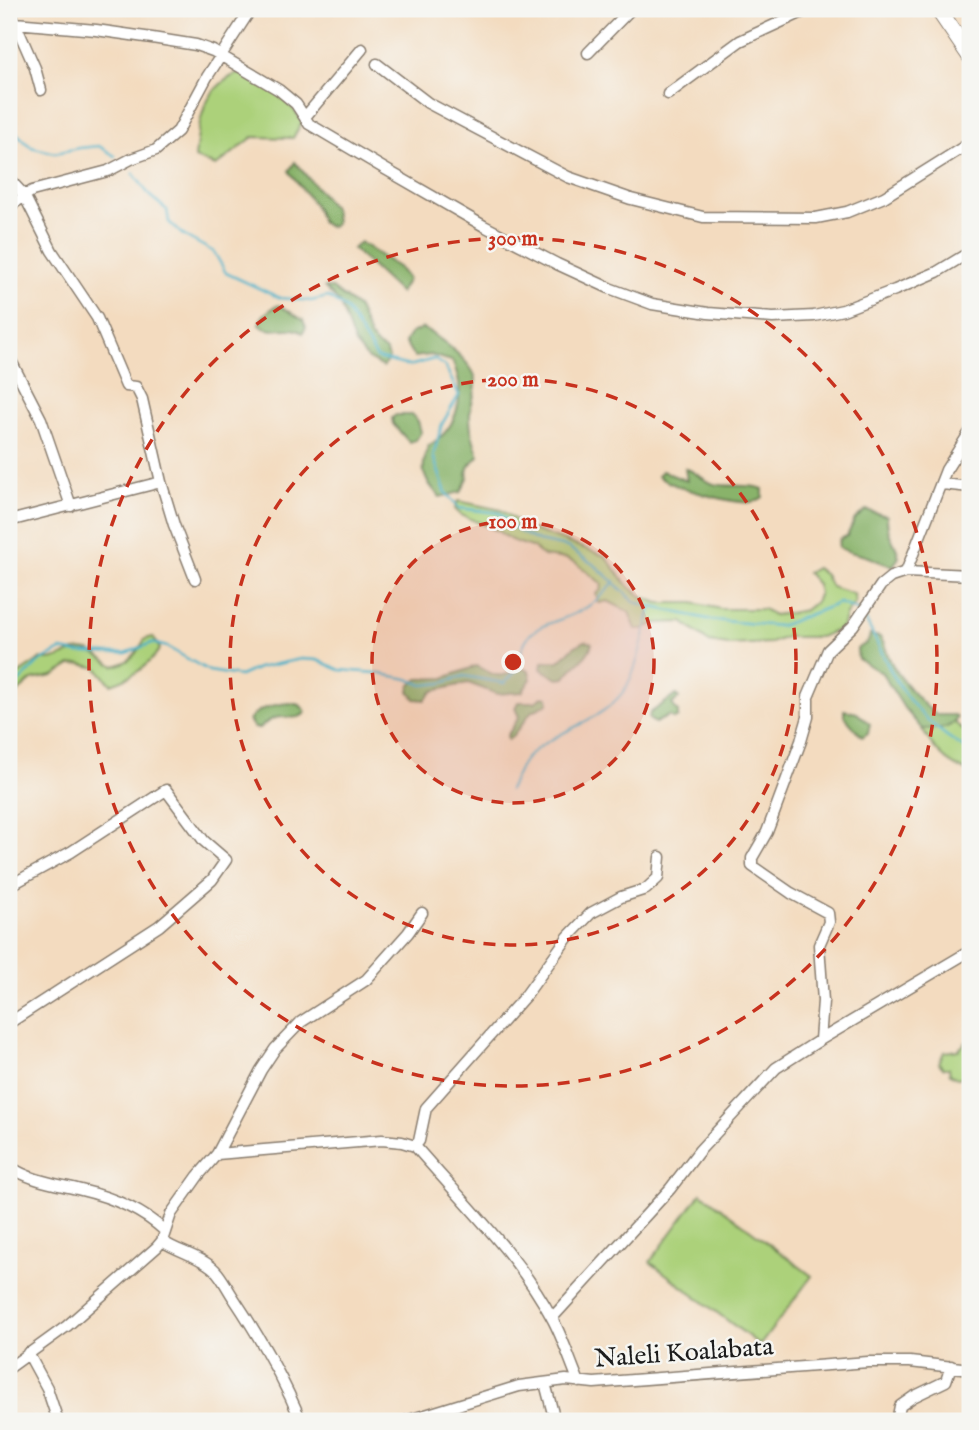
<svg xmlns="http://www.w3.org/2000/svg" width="979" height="1430" font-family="'IM FELL English',serif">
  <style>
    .green { fill: #acd17a; stroke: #64764b; stroke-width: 2 }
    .forest { fill: #89b36a; stroke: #526843; stroke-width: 2 }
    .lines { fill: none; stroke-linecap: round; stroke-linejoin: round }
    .stream { stroke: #49b1c8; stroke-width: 2.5 }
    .street-casing { stroke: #887c6e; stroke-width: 13 }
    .secondary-casing { stroke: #887c6e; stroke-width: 18 }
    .street { stroke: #fff; stroke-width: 10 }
    .secondary { stroke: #fff; stroke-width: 16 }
    .ring { fill: none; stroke: #c8321e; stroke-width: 3.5; stroke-dasharray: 12 9 }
    .labels { text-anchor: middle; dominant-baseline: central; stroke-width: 5; stroke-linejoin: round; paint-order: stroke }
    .street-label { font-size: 26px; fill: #1c1c1c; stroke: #f6f6f2 }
    .centre { fill: #c8321e; stroke: #f6f6f2; stroke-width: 3.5 }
    .ring-label { font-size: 21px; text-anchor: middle; font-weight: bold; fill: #c8321e; stroke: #f6f6f2; stroke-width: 5; stroke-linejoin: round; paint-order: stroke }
  </style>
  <rect width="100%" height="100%" fill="#f6f6f2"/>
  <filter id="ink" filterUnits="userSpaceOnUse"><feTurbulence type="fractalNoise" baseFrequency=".0143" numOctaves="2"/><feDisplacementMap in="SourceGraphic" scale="14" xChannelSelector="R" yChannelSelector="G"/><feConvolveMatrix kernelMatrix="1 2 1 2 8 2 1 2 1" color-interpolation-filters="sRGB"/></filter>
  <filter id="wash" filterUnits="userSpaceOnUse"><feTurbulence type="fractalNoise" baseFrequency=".00686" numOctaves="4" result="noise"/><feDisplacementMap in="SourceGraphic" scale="28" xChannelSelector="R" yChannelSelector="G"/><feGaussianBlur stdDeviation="1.57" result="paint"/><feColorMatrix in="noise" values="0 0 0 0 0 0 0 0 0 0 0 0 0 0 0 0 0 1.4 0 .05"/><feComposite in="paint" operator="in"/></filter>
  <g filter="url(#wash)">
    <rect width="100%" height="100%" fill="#f3dbbf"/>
    <path class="green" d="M 244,71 C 266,84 290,99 302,122 L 293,138 L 253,137 L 216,166 L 195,158 C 199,121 202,85 244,71 Z
      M 458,501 L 501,510 L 525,527 L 605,556 L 629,587 L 643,597 L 659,603 L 693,603 L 721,609 L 763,609 L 774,615 L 790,613 L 805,610 L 815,602 L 819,593 L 817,584 L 807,573 L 816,568 L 825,575 L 831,587 L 854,594 L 855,603 L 846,614 L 842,628 L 820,637 L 786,637 L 771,643 L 728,645 L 709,642 L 683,622 L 656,623 L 643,629 L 636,629 L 629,612 L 608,601 L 599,603 L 596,594 L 601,590 L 602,584 L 576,563 L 567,559 L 543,556 L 534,548 L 511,540 L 496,530 L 461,515 L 455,509 Z
      M 153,637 L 160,649 C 147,667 133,677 111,684 L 97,668 L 80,664 L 71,665 L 53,676 L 32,680 L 20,690 L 9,704 L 9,680 L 40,659 C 58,664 71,646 89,651 C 98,654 106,662 115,666 C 131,662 137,653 145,639 Z
      M 954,722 L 970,736 L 970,772 C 948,766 933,749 922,729 L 941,729 Z
      M 970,1039 L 970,1076 L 957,1078 L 950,1074 L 949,1068 L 943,1068 L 939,1063 L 944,1052 L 958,1050 Z
      M 701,1193 L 812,1276 L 760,1345 L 650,1262 Z"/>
    <path class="forest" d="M 295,162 L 334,209 L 336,223 L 330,227 L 322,223 L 315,206 L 289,171 Z
      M 360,242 L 399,268 L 408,279 L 400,293 L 353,249 Z
      M 325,288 L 332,288 L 358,308 L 370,337 L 378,346 L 385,350 L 389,358 L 383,367 L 368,359 L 355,344 L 339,302 Z
      M 279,305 L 303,320 L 306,327 L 303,333 C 288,323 273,336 259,325 C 260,316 271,308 279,305 Z
      M 422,328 C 438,336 473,362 476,380 C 477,391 471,402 470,413 C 469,427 474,443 479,456 C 471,463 465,467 468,478 L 461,492 L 440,497 C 422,478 420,471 428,446 C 459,429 467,391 452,361 L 431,355 L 414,357 L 405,342 L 411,333 Z
      M 396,415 L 412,415 L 418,421 L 421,432 L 416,440 L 409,442 L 393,424 L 392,418 Z
      M 685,468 C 696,472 704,481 714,484 C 731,488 748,483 763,489 L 763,497 C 762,498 755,502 753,502 C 735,505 671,487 658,476 L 662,471 L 687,481 Z
      M 866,510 L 887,516 C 887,540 895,538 899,557 L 893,566 C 883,564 875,559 865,556 C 855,553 848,553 838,547 L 840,539 L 847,536 L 855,519 Z
      M 870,635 L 880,637 C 885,644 886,650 889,658 C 897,676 921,704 937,715 L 954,715 L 957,718 C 950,731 935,729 922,729 L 904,708 L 882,673 L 858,659 L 857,649 L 868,642 Z
      M 584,641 L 592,643 C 589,659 573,664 565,678 L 558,679 L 541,669 L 542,662 L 559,661 L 574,647 Z
      M 476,666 C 486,669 492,677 503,675 C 514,673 518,664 529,671 L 531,679 L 522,692 L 497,694 L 468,683 L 433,691 L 425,700 L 415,699 L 409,691 L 410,686 L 418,679 L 444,678 Z
      M 676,695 L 679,698 L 672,704 L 678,712 L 678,717 L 674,719 L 669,716 L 655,723 L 649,719 L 650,713 Z
      M 543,696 L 548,697 L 549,703 L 531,712 L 514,735 L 508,740 L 507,736 L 519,717 L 515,708 L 518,702 L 535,702 Z
      M 290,703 L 300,705 L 306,712 C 294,726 282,706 260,728 L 254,728 L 249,720 C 258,708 275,704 290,703 Z
      M 844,710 L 857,713 L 870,724 L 868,733 L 862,737 L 844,716 Z"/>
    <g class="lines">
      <path class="stream" d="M 9,126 L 31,147 L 55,153 L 79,148 L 99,146 L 115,156
        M 133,173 L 150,196 L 167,210 L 169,222 L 183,235 L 214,252 L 226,273 L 280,298 L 311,301 L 328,297 L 346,309 L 377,358 L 409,366 L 434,359 L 445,366 L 459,395 L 442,424 L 433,456 L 446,493 L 459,508 L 499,513 L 518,531 L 538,541 L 567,547 L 596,566 L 635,602 L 652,607 L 712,620 L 780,626 L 839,603 L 860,611
        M 864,617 C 874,636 883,656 893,675 C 910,707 939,734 970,751
        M 9,692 L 38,663 L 61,650 L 79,653 L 126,653 L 152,643 L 167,647 L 209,671 L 240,676 L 258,668 L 301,659 L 317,660 L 340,670 L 376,673 L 408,679 L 423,685 L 442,683 L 464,676 L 504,683 L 519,668 C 521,621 549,628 582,610 C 594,604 607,591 615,581
        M 509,790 C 514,781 518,769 524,761 C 548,731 606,723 627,686 C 639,663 644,633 651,609"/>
    </g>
  </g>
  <g filter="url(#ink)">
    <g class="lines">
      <g class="street-casing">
        <path id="street" d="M 9,9 L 35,68 L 41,90
          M 15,23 L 96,30 L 152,38 L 196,45 L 213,51 L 279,90 L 296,104 L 309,124 L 385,169 L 484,226 L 557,264 L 609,288 L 652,304 L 708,313 L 773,318 L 814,316 L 843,310 L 895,290 L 937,272 L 970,252
          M 588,53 L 631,9
          M 377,64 L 428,103 L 568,177 L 631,199 L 703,217 L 816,218 L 847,212 L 884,197 L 970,143
          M 668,94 L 740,41 L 809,9
          M 305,117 L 362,49
          M 9,179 L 24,195 L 52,251 L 97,318 L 126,386 L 136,387 L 142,399 L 161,482 L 9,521
          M 9,207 L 32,191 L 108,171 L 131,159 L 156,150 L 178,131 L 207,77 L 251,9
          M 9,357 L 41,419 L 71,506
          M 161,482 L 174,525 L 195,579
          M 942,484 L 970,487
          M 906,572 L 970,575
          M 9,886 L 71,852 L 166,790 L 204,841 L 226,860 L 212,880 L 159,926 L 9,1023
          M 820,1040 L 970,951
          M 415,1146 L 419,1141 L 426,1108 L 526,995 L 568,937 L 591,913 L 621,897 L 646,889 L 658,878 L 660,857
          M 217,1154 L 382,1140 L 402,1142 L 415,1146 C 462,1201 518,1254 552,1318 C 563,1338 570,1361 579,1382
          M 9,1166 C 30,1181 57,1184 81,1190 C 111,1197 142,1210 165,1231
          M 162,1241 C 178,1252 201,1256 215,1270 C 222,1277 227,1288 233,1297 C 259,1336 283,1378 301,1421
          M 552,1318 L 670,1189 L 699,1151 L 776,1068 L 820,1040 L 823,1001 L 819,945 L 829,922 L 828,913 L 791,893 L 752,866 L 752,858 L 767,832 L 801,741 L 808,717 L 808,697 L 828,650 L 853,626 L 881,585 L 891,577 L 906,572 L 946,470 L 970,432
          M 28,1353 L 47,1388 L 58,1421
          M 9,1368 L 67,1326 L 157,1247 L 162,1241 L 171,1214 L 198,1176 L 217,1154 L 261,1070 L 275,1049 L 301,1022 L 366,980 L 408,933 L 422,913
          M 545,1383 L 555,1421
          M 406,1421 L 519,1386 L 566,1380 L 594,1383 L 868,1362 L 910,1362 L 970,1369
          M 897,1421 L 900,1406 L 913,1397 L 946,1381 L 951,1366"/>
      </g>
      <g class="secondary-casing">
        <path id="secondary" d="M 938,9 L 970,56"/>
      </g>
      <use href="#street" class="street"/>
      <use href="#secondary" class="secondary"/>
    </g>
  </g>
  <circle cx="513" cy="662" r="141" fill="#c8321e" fill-opacity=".12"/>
  <g class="ring">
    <circle cx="513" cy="662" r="141"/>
    <circle cx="513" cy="662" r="283"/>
    <circle cx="513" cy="662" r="424"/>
  </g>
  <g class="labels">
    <g class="street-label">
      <text transform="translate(684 1353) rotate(-4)">Naleli Koalabata</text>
    </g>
  </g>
  <circle cx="513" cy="662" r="10" class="centre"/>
  <g class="ring-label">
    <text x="513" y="245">300 m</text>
    <text x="513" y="386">200 m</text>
    <text x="513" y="528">100 m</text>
  </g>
  <rect width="979" height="1430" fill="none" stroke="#f6f6f2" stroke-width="35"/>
</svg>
